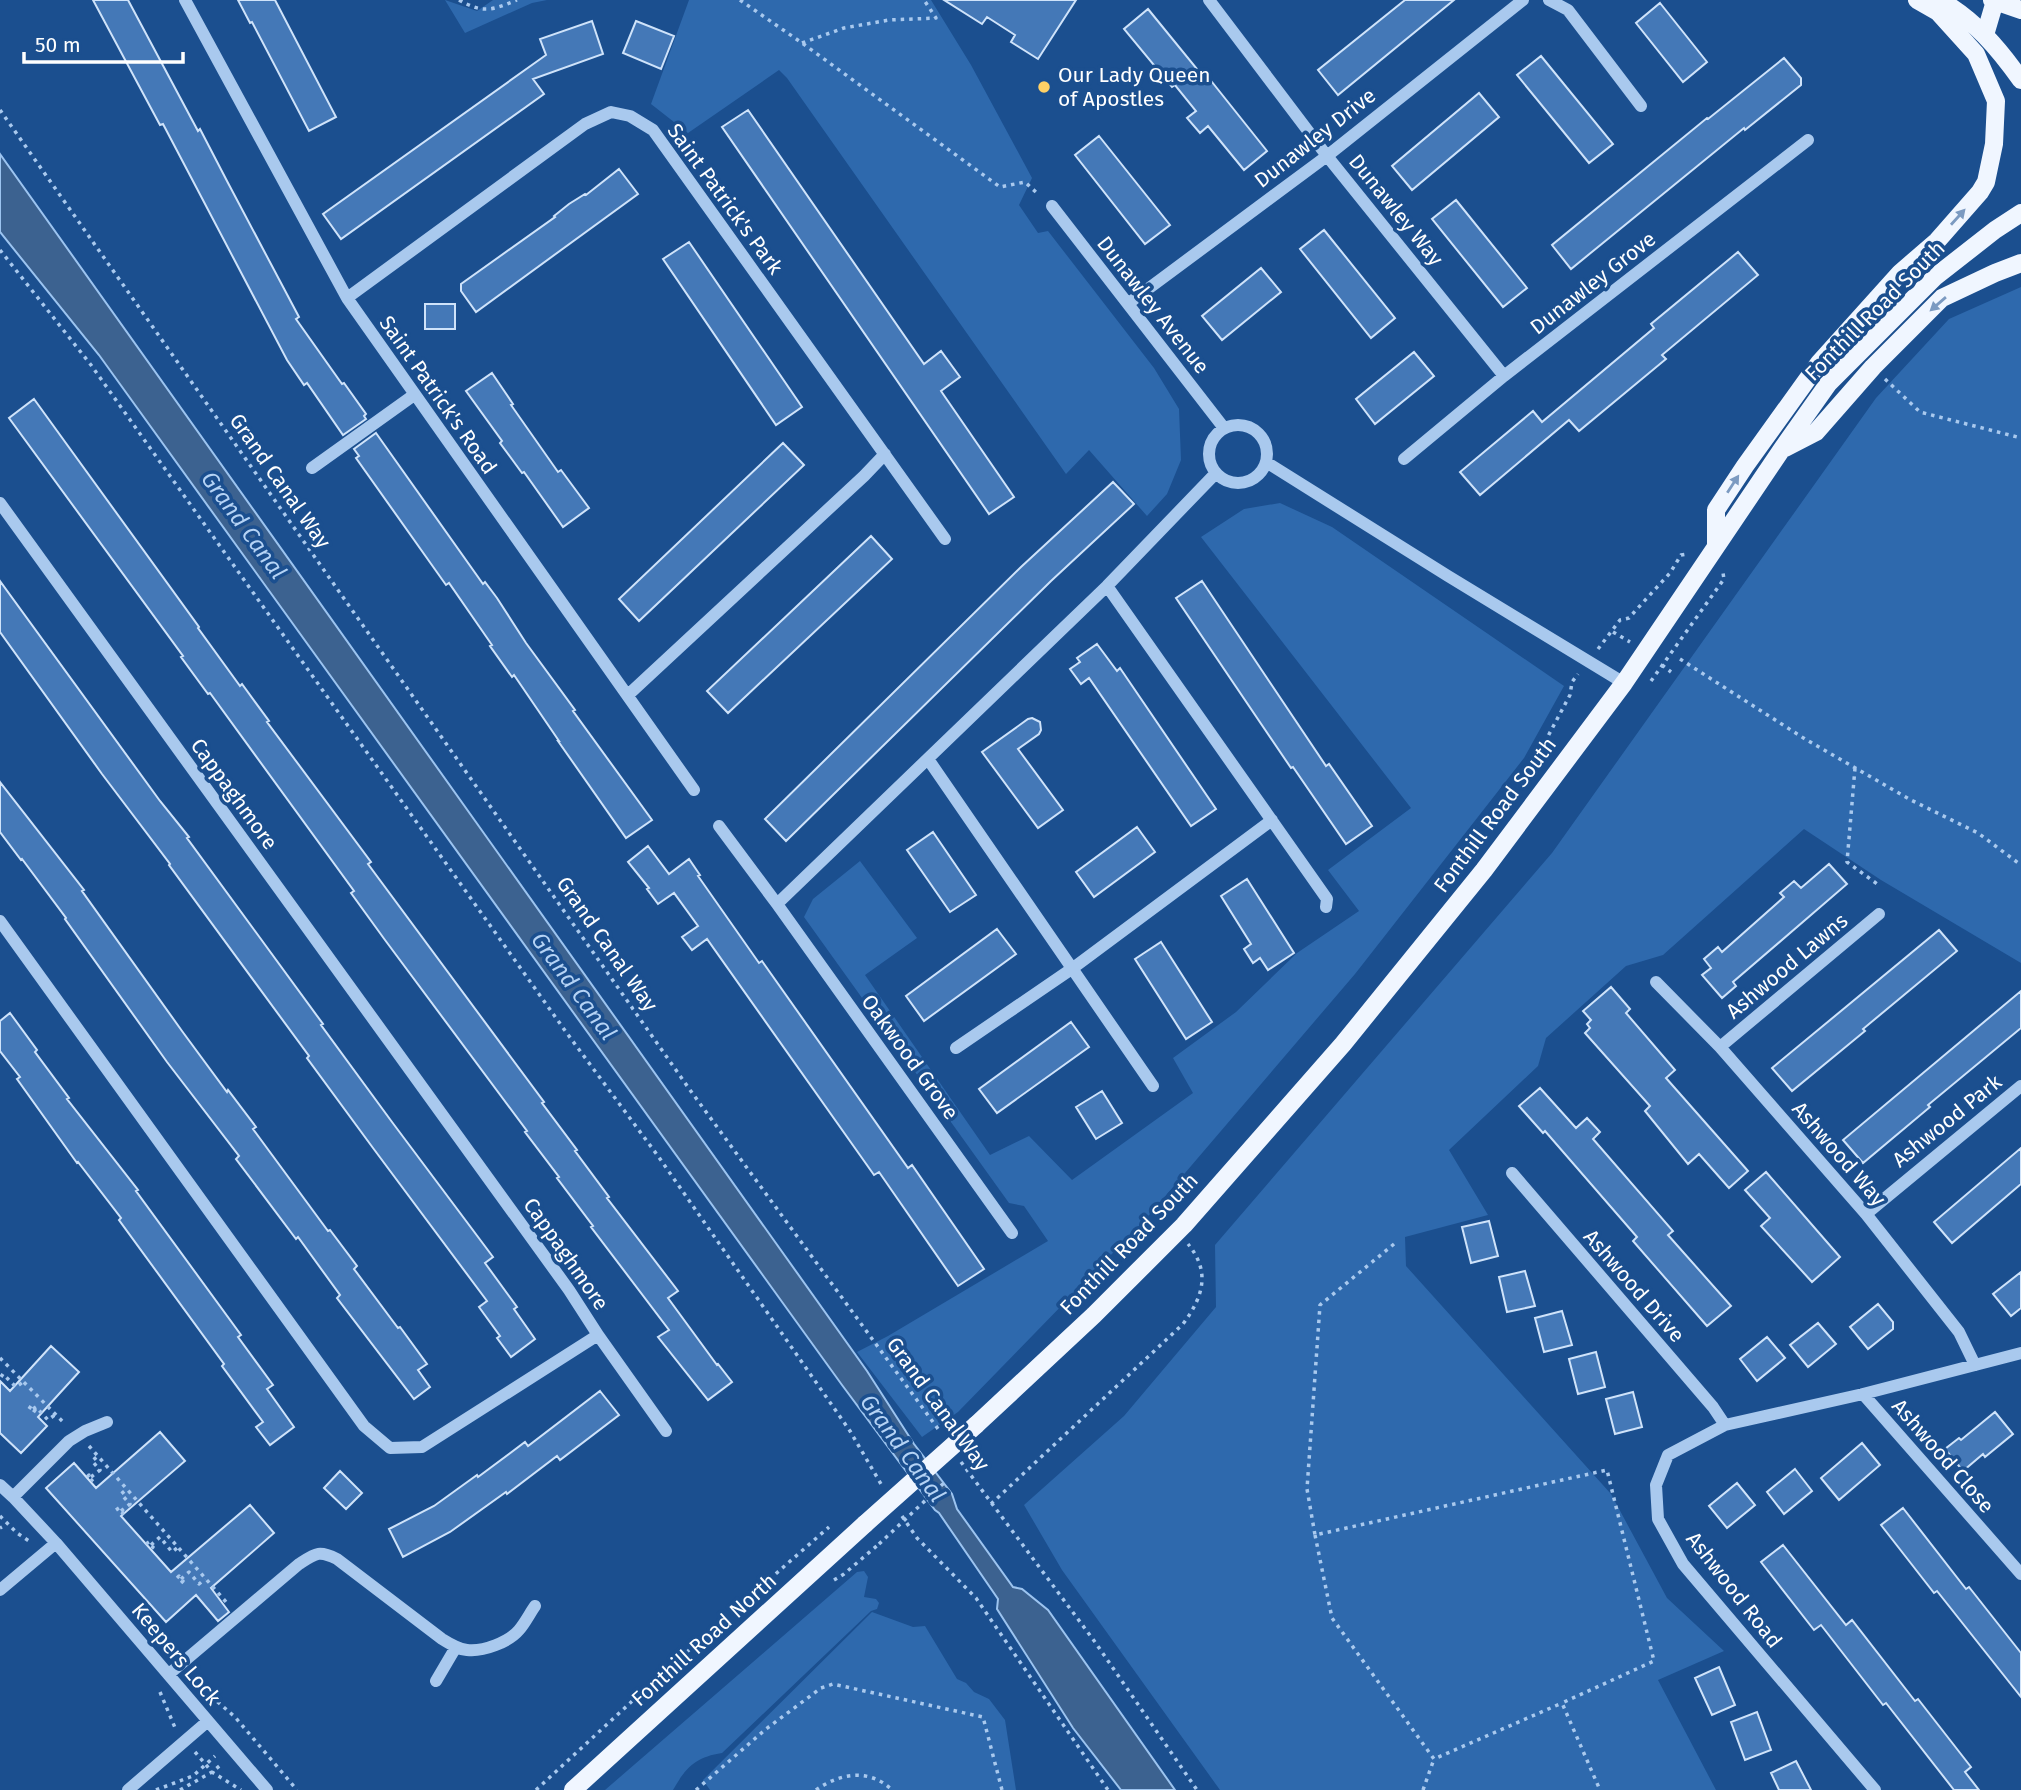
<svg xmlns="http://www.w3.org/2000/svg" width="2021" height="1790" font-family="'Fira Sans',sans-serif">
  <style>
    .green { fill: #2e69ad }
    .water { fill: #3c6290; stroke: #9cc4f0; stroke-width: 2 }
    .building { fill: #4478b7; stroke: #cfe3fa; stroke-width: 2 }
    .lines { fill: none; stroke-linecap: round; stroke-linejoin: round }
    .path { stroke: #a9c9ee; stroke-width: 3.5; stroke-dasharray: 3.5 5; stroke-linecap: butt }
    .minor { stroke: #a9c9ee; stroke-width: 12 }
    .major { stroke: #f0f6ff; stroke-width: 18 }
    .path-bridge { stroke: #a9c9ee; stroke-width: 3.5; stroke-dasharray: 3.5 5; stroke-linecap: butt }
    .major-bridge { stroke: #f0f6ff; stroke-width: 18 }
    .oneway { fill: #7b9ac1 }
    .poi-dot { fill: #ffd166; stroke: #1b4f8f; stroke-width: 2.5 }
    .labels { text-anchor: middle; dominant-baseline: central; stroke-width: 7; stroke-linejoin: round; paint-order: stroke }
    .poi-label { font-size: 21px; fill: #fff; stroke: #1b4f8f; text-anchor: start }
    .street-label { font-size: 21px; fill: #fff; stroke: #1b4f8f }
    .water-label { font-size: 23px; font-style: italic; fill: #b5d3f5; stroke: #1b4f8f }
  </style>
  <rect width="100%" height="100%" fill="#1b4f8f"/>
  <path class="green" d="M 445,0 L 477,11 L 493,0 L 547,0 L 532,3 L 465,33 Z
    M 689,0 L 931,0 L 971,65 L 1032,178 L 1019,205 L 1038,233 L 1048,231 L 1154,368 L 1179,409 L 1181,460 L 1167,494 L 1147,516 L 1089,450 L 1066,474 L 787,78 L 779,70 L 688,133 L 651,104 Z
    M 2021,287 L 2021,963 L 1881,880 L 1804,829 L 1663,955 L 1626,966 L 1546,1038 L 1538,1066 L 1449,1150 L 1488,1215 L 1405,1237 L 1406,1266 L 1611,1494 L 1667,1598 L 1724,1651 L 1658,1680 L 1716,1790 L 1220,1790 L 1062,1570 L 1024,1505 L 1124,1416 L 1216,1307 L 1215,1245 L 1552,853 L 1876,398 L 1949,319 Z
    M 1280,503 L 1332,527 L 1564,686 L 1524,758 L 1355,974 L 1144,1221 L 958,1412 L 922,1437 L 857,1352 L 888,1336 L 1048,1241 L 1024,1206 L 1009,1203 L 804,917 L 813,899 L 860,861 L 917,938 L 865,975 L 990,1155 L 1029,1136 L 1072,1180 L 1193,1093 L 1173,1058 L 1236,1012 L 1297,953 L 1359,911 L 1328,870 L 1411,808 L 1201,537 L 1244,509 Z
    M 864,1571 L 868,1577 L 864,1597 L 876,1599 L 879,1603 L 877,1609 L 871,1611 L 722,1753 C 696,1757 686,1767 673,1790 L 605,1790 L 857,1572 Z
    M 872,1612 L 913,1627 L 925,1626 L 957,1679 L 966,1683 L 974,1692 L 989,1699 L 1005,1720 L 1016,1790 L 710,1790 L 703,1780 Z"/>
  <path class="water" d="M 0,154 L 867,1371 L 914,1444 L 952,1494 L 957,1509 L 1013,1587 L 1022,1589 L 1048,1610 L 1175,1790 L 1121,1790 L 1073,1728 L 997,1609 L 998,1599 L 939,1513 L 935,1510 L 842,1385 L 99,355 L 0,232 Z"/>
  <path class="building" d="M 93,0 L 128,0 L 198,131 L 200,129 L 227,181 L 299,317 L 296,319 L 342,384 L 344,383 L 366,414 L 364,416 L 366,419 L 343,435 L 307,383 L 304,385 L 287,360 L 163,124 L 160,125 Z
    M 238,0 L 275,0 L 336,117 L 309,131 L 252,22 L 250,23 Z
    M 944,0 L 1076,0 L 1038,59 L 1011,42 L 1015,35 L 987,17 L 982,24 Z
    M 1405,0 L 1454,0 L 1338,95 L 1318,70 Z
    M 1660,3 L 1707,62 L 1683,82 L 1636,23 Z
    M 1148,9 L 1205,79 L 1208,77 L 1267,151 L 1244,170 L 1208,126 L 1200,133 L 1187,118 L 1196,111 L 1175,85 L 1172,87 L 1124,29 Z
    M 592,21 L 603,54 L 533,79 L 544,94 L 341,239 L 323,214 L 546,55 L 540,39 Z
    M 636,21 L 674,36 L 661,69 L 623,53 Z
    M 1541,56 L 1613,144 L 1589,163 L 1517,75 Z
    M 1784,58 L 1801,78 L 1801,85 L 1745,130 L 1744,128 L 1571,269 L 1552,245 L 1707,118 L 1708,119 Z
    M 1479,93 L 1499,117 L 1412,190 L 1392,166 Z
    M 748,110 L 924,364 L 941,351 L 960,377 L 941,391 L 1014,497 L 989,514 L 722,127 Z
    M 1099,136 L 1170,225 L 1145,244 L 1075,155 Z
    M 619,169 L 638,194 L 476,312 L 461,291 L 461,284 L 555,217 L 554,216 L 569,204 L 585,194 L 586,195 Z
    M 1456,200 L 1527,288 L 1503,307 L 1432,219 Z
    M 1324,230 L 1395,318 L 1371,338 L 1300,249 Z
    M 689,242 L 802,407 L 776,425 L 663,259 Z
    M 1738,252 L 1758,275 L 1662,355 L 1666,359 L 1579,431 L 1569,420 L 1480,495 L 1460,472 L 1533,411 L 1542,422 L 1654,328 L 1651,324 Z
    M 1261,268 L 1281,292 L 1222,340 L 1202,316 Z
    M 425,304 L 455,304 L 455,329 L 425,329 Z
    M 1414,352 L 1434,376 L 1375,424 L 1356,399 Z
    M 492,373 L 513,404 L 511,405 L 558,472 L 561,470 L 589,508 L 563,527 L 524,472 L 522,473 L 500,443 L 502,441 L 466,391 Z
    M 34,399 L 199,627 L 198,628 L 240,686 L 242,684 L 269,721 L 267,722 L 371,862 L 368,864 L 544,1102 L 542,1103 L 577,1150 L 575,1151 L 609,1197 L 607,1198 L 678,1291 L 668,1298 L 717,1365 L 718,1364 L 732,1382 L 708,1400 L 658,1337 L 669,1330 L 591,1227 L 593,1226 L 557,1178 L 559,1177 L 525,1132 L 527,1131 L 385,940 L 351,893 L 354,891 L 210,693 L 208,694 L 181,657 L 183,656 L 9,418 Z
    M 376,433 L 483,584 L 485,582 L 497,598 L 526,643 L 575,710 L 573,711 L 652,820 L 626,838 L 558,741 L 559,741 L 514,675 L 512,677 L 490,646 L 492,645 L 449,583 L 446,585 L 356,458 L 359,456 L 354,449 Z
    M 783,443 L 804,465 L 639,621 L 619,599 Z
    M 1113,482 L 1134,504 L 1051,581 L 786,841 L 765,819 L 1021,567 Z
    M 871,536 L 892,559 L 728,713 L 707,691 Z
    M 0,581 L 160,801 L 189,837 L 187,838 L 323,1024 L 321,1025 L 392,1122 L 493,1257 L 485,1263 L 517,1307 L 514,1309 L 535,1339 L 511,1357 L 497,1338 L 500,1336 L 479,1307 L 487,1301 L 373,1148 L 307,1058 L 309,1056 L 169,865 L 170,864 L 102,774 L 0,632 Z
    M 1202,581 L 1326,766 L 1329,764 L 1372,826 L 1346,844 L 1293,767 L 1291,768 L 1176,598 Z
    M 1097,644 L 1117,671 L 1120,668 L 1216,809 L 1191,826 L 1089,678 L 1081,684 L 1070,669 L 1080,662 L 1077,658 Z
    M 1032,718 L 1040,722 L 1041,730 L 1039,734 L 1018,749 L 1063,810 L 1038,828 L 982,752 L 1028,719 Z
    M 0,782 L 84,890 L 82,891 L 182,1031 L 227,1092 L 228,1090 L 256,1127 L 253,1129 L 328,1231 L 330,1230 L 357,1266 L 354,1269 L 398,1328 L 400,1327 L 427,1364 L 418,1370 L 430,1387 L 414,1399 L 337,1298 L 340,1295 L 298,1237 L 296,1239 L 236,1159 L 239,1156 L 167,1062 L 65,919 L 66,918 L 22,859 L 21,860 L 0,832 Z
    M 1137,827 L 1155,852 L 1094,897 L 1076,872 Z
    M 933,832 L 976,895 L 950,912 L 907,850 Z
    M 648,846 L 669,874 L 689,859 L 700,875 L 698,876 L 759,963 L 762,961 L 908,1168 L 912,1165 L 984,1269 L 958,1286 L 879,1172 L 874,1175 L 707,939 L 692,950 L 682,937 L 698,926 L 674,893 L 658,904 L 647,889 L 649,888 L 628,862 Z
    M 1829,864 L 1847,884 L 1733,982 L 1736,986 L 1722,998 L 1702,975 L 1711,968 L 1704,959 L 1718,947 L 1722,952 L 1784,897 L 1780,893 L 1794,881 L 1801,888 Z
    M 1247,879 L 1294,953 L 1268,970 L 1260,958 L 1253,963 L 1244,949 L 1251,944 L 1221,896 Z
    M 997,929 L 1016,954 L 924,1021 L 906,996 Z
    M 1939,930 L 1957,951 L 1863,1029 L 1865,1031 L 1792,1091 L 1772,1068 Z
    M 1161,942 L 1212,1022 L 1186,1039 L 1135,959 Z
    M 1611,987 L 1630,1009 L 1626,1013 L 1675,1070 L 1666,1078 L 1748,1171 L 1729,1188 L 1699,1154 L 1688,1164 L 1645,1111 L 1650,1106 L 1585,1033 L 1590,1028 L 1587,1024 L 1591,1020 L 1583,1011 Z
    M 2021,991 L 2021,1028 L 1928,1105 L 1930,1107 L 1863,1163 L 1843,1140 Z
    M 10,1013 L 37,1050 L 35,1052 L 69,1098 L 67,1099 L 138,1190 L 136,1191 L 241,1335 L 238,1337 L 273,1385 L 267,1389 L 294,1427 L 270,1445 L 256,1427 L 263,1422 L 222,1366 L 224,1364 L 119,1220 L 121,1218 L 78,1162 L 77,1163 L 17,1079 L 20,1077 L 0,1051 L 0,1021 Z
    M 1071,1022 L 1089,1047 L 997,1113 L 979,1089 Z
    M 1540,1088 L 1576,1128 L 1587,1118 L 1600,1132 L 1593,1139 L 1673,1231 L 1668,1235 L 1731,1306 L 1707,1326 L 1633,1241 L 1637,1237 L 1545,1131 L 1543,1133 L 1519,1106 Z
    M 1102,1091 L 1122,1123 L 1096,1139 L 1076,1107 Z
    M 2021,1148 L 2021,1184 L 1952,1243 L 1934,1222 Z
    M 1766,1172 L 1840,1257 L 1812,1282 L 1761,1226 L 1770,1218 L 1745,1190 Z
    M 1489,1221 L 1498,1256 L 1471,1263 L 1462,1227 Z
    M 1525,1271 L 1535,1306 L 1507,1312 L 1499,1277 Z
    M 2021,1272 L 2021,1308 L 2011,1316 L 1993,1294 Z
    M 1878,1304 L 1893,1322 L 1893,1329 L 1868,1349 L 1850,1327 Z
    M 1562,1311 L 1572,1345 L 1544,1352 L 1535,1318 Z
    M 1818,1323 L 1836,1344 L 1808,1367 L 1790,1345 Z
    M 1767,1337 L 1785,1358 L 1757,1381 L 1740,1359 Z
    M 51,1346 L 79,1372 L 38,1417 L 47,1426 L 21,1453 L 0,1433 L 0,1381 L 10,1391 Z
    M 1596,1352 L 1605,1387 L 1578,1394 L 1569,1359 Z
    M 600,1391 L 619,1415 L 560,1460 L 557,1456 L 507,1494 L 506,1492 L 450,1532 L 403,1557 L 389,1529 L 434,1506 L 477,1475 L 478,1477 L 525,1442 L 528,1446 Z
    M 1633,1392 L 1642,1427 L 1615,1434 L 1606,1399 Z
    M 1995,1412 L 2013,1434 L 1985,1457 L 1983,1454 L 1963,1471 L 1945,1449 L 1959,1438 L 1961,1440 Z
    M 160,1432 L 185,1461 L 121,1516 L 171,1572 L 250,1505 L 274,1533 L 211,1588 L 229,1612 L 218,1621 L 196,1595 L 166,1622 L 46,1488 L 74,1463 L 96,1488 Z
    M 1862,1443 L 1880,1465 L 1839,1500 L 1821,1478 Z
    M 1795,1469 L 1812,1491 L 1784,1514 L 1767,1492 Z
    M 340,1471 L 362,1493 L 346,1509 L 324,1488 Z
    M 1737,1483 L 1755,1505 L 1727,1528 L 1709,1506 Z
    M 1903,1508 L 1966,1589 L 1969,1587 L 2021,1653 L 2021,1697 L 1937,1591 L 1934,1593 L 1881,1525 Z
    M 1783,1545 L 1846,1625 L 1852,1620 L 1915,1701 L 1918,1699 L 1971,1767 L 1965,1772 L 1979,1790 L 1954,1790 L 1886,1703 L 1883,1705 L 1821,1625 L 1814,1630 L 1761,1562 Z
    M 1719,1667 L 1735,1705 L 1712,1715 L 1695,1678 Z
    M 1757,1712 L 1771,1750 L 1745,1760 L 1731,1722 Z
    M 1796,1761 L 1811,1790 L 1779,1790 L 1771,1773 Z"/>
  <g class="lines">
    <path class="path" d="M 459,0 C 484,14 492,10 517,0
      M 740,0 L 802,43 L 1000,187 L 1025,182 L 1038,194
      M 802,43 L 844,28 L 889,20 L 936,18 L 924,0
      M 0,110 L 690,1090 L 941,1433
      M 0,250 L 91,365 L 566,1032 L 658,1156 L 850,1431 L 881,1484
      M 1885,379 L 1920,412 L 2021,438
      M 1613,632 L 1630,642
      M 1598,649 L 1620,620 L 1629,618 L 1637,609 L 1670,573 L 1681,555 L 1687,554
      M 1680,659 L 1805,739 L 1911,800 L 1978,833 L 2021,865
      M 1662,665 L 1671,672
      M 1651,681 L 1724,579 L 1723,573
      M 1855,768 L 1847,862 L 1880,886
      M 1532,773 L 1531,768 L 1570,695 L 1572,682 L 1578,674
      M 1394,1244 L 1320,1305 L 1307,1489 L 1315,1535 L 1607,1470 L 1654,1661 L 1562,1703 L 1600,1790
      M 0,1358 L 65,1424
      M 1,1377 L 3,1374 L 16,1387 L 23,1382
      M 29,1409 L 31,1406 L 35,1410 L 33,1413
      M 33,1409 L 36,1407 L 48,1420 L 56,1414
      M 89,1446 L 227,1603
      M 961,1462 L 1095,1642 L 1197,1790
      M 87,1477 L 89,1475 L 93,1479 L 91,1481
      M 91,1477 L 100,1470 L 92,1461 L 98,1456
      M 991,1504 L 1183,1324 C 1203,1297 1211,1272 1188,1244
      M 116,1510 L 119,1508 L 123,1513 L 121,1515
      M 121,1511 L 130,1504 L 121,1494 L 127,1489
      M 0,1516 L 17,1533 L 29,1541
      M 902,1516 L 917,1538 L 976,1598 L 1108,1790
      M 0,1528 L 2,1527
      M 1315,1535 L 1332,1618 L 1434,1759 L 1562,1703
      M 146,1544 L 149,1542 L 153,1547 L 151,1549
      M 151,1545 L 160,1537 L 172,1552 L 177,1548
      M 177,1578 L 179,1576 L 183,1581 L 181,1583
      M 181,1579 L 189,1572 L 199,1584 L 205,1579
      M 834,1580 L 844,1574 L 879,1544
      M 160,1692 L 176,1730
      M 211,1696 L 235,1717 L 297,1790
      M 195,1752 L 212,1772 L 241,1790
      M 156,1790 L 193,1776 L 215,1756
      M 180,1790 L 212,1772 L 223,1763
      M 536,1790 L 655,1680 L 829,1527
      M 696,1790 L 766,1729 L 821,1688 L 833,1684 L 983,1717 L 1002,1790
      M 816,1790 C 840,1773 869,1768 892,1790
      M 1423,1790 L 1434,1759"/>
    <path class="minor" d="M 185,0 L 347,298 L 694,790
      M 1209,0 L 1327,156 L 1504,376
      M 1549,0 L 1568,10 L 1641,106
      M 1052,206 L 1224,428
      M 347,298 L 585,124 L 611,112 L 630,116 L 653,130 L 945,539
      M 1129,303 L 1327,156 L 1523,0
      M1209 454a29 29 0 1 1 58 0a29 29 0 1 1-58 0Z
      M 1404,459 L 1504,376 L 1808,140
      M 1266,462 L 1448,576 L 1624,683
      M 312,468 L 414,395
      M 0,503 L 569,1290 L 598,1335 L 422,1447 L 390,1448 L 364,1426 L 0,921
      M 1107,586 L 1327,899 L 1326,907
      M 628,695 L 864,476 L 885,454
      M 928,759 L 1153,1086
      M 719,826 L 777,904 L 1012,1233
      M 777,904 L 1107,586 L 1216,473
      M 1656,982 L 1720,1047 L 1866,1214 L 1959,1332 L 1975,1365
      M 1720,1047 L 1879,914
      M 956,1048 L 1073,968 L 1272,820
      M 1512,1173 L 1713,1407 L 1725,1425
      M 1866,1214 L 2021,1086
      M 598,1335 L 666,1431
      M 1863,1394 L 2021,1574
      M 0,1485 L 13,1497 L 56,1543 L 267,1790
      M 13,1497 L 69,1441 L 85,1431 L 107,1422
      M 0,1590 L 56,1543
      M 169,1674 L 299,1564 C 316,1553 319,1550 337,1559 L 442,1639 C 450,1644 458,1649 467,1650 C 483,1652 509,1642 519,1630 C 525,1623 530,1613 535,1606
      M 436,1681 L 456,1647
      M 128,1790 L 208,1721
      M 1875,1790 L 1683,1564 L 1658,1519 L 1656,1485 L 1668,1455 L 1725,1425 L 1863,1394 L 2021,1353"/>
    <path class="major" d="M 1939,0 C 1973,18 1999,49 2021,80
      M 1992,0 L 2021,10
      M 1985,35 L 1995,1
      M 1785,448 L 1816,432 L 1873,367 L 1942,298 L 1995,273 L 2021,263
      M 1716,547 L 1716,510 L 1745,466 L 1819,363 L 1900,273 L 1937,241 L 1980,192 L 1986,182 L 1994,144 L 1996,101 L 1976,54 L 1938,12 L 1917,0
      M 976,1425 L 1094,1315 L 1184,1225 L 1343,1044 L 1484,870 L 1624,683 L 1782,449 L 1828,384 L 1935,277 L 1995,230 L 2021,213
      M 573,1790 L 865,1524"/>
    <path class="path-bridge" d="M 879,1544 L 945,1482"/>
    <path class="major-bridge" d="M 865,1524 L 976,1425"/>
  </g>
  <defs><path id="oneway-solid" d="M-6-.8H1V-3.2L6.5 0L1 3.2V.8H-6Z" transform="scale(1.75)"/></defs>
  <g class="oneway">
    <use href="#oneway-solid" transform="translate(1958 217) rotate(-48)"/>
    <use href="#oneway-solid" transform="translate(1938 304) rotate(139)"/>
    <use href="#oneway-solid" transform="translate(1733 484) rotate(-57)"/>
  </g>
  <circle class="poi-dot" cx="1044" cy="87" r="7"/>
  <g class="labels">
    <g class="poi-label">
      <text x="1058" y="75">Our Lady Queen<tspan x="1058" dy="24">of Apostles</tspan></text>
    </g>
    <g class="street-label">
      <text transform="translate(1315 138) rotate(-38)">Dunawley Drive</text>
      <text transform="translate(725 199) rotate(54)">Saint Patrick's Park</text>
      <text transform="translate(1396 210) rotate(51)">Dunawley Way</text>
      <text transform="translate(1593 283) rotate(-38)">Dunawley Grove</text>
      <text transform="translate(1153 305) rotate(52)">Dunawley Avenue</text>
      <text transform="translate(1875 311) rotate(-45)">Fonthill Road South</text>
      <text transform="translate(438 395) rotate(55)">Saint Patrick's Road</text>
      <text transform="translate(280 481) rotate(55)">Grand Canal Way</text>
      <text transform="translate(234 794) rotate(54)">Cappaghmore</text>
      <text transform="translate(1495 815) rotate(-53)">Fonthill Road South</text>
      <text transform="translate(607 944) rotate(55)">Grand Canal Way</text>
      <text transform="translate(1787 966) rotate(-40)">Ashwood Lawns</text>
      <text transform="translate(910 1057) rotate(54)">Oakwood Grove</text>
      <text transform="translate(1947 1121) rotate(-39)">Ashwood Park</text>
      <text transform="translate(1839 1154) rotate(49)">Ashwood Way</text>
      <text transform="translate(1129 1244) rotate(-46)">Fonthill Road South</text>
      <text transform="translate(566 1254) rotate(55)">Cappaghmore</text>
      <text transform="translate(1634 1286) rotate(49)">Ashwood Drive</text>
      <text transform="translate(938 1404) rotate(54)">Grand Canal Way</text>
      <text transform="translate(1943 1456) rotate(49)">Ashwood Close</text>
      <text transform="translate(1734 1590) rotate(52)">Ashwood Road</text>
      <text transform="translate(704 1640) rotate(-42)">Fonthill Road North</text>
      <text transform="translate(176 1654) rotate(50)">Keepers Lock</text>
    </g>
    <g class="water-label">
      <text transform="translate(244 525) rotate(54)">Grand Canal</text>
      <text transform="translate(574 986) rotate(54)">Grand Canal</text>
      <text transform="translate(903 1448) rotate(54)">Grand Canal</text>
    </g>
  </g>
  <path d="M24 52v10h159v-10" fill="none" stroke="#ffffff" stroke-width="3.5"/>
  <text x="35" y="52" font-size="21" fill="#ffffff" stroke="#1b4f8f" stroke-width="5" paint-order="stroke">50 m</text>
</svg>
